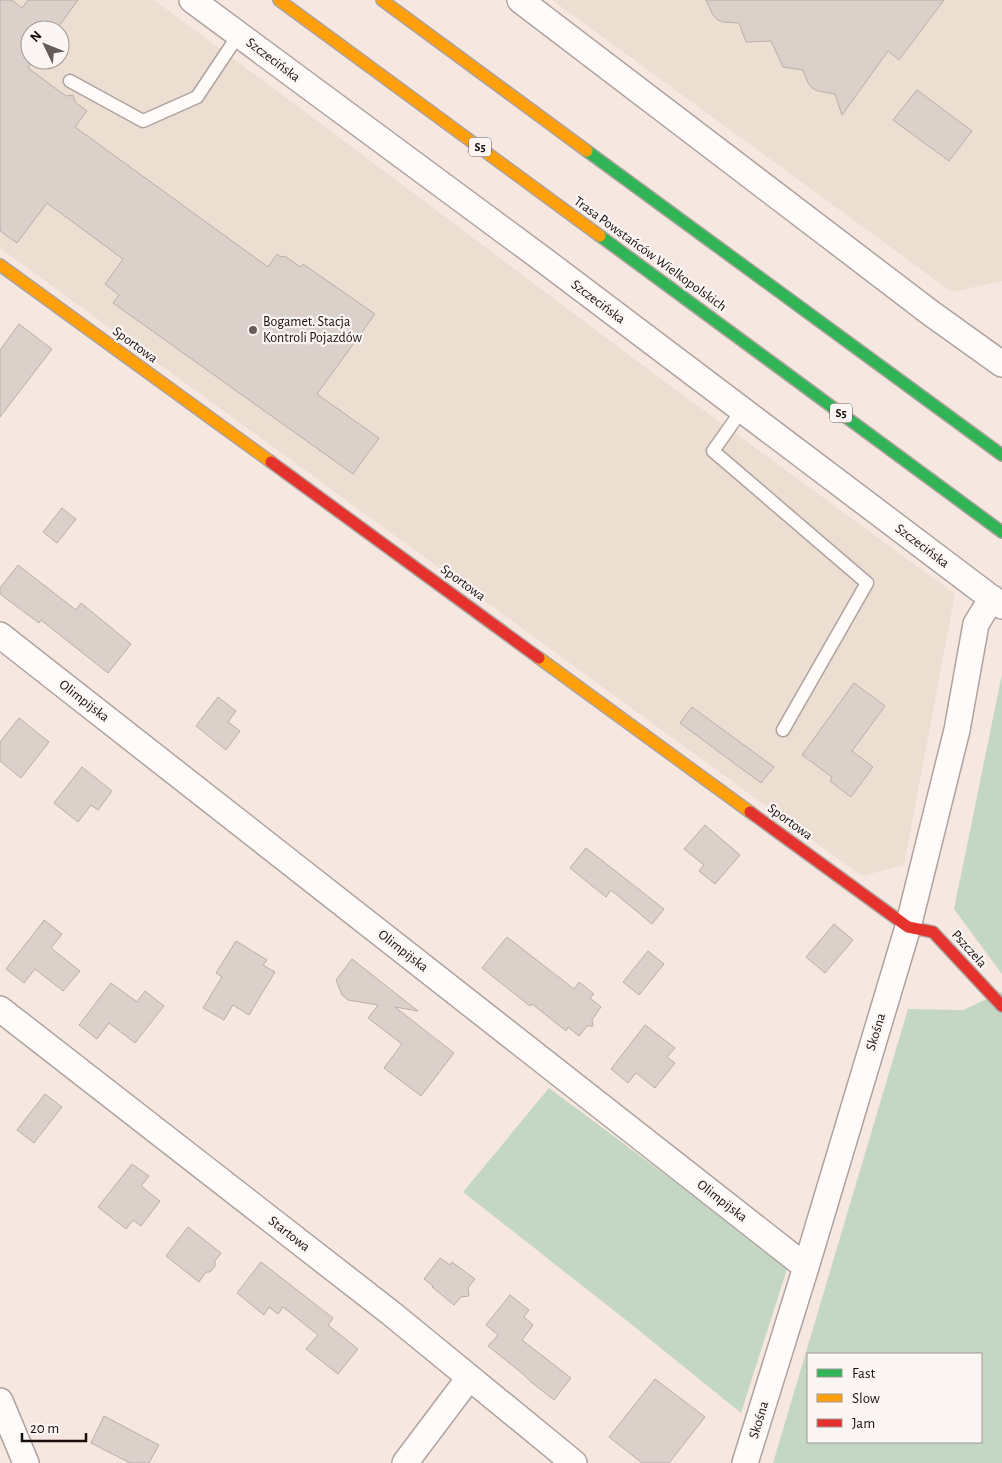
<svg xmlns="http://www.w3.org/2000/svg" width="1002" height="1463" font-family="'Alegreya Sans',sans-serif">
  <style>
    .industrial { fill: #ecded0; fill-rule: evenodd }
    .green { fill: #c4d7c5; fill-rule: evenodd }
    .building { fill: #dcd0cb; stroke: #baaeaa }
    .lines { fill: none; stroke-linecap: round; stroke-linejoin: round }
    .lane-casing { stroke: #aea39e; stroke-width: 15 }
    .street-casing { stroke: #aea39e; stroke-width: 28 }
    .fast-casing { stroke: #aea39e; stroke-width: 14 }
    .slow-casing { stroke: #aea39e; stroke-width: 14 }
    .jam-casing { stroke: #aea39e; stroke-width: 14 }
    .lane { stroke: #fefbfa; stroke-width: 12 }
    .street { stroke: #fefbfa; stroke-width: 25 }
    .fast { stroke: #30b455; stroke-width: 11 }
    .slow { stroke: #ff9f0a; stroke-width: 11 }
    .jam { stroke: #e5322d; stroke-width: 11 }
    .poi-dot { fill: #675b57; stroke: #fbf6f3; stroke-width: 2 }
    .labels { text-anchor: middle; dominant-baseline: central; stroke-width: 4.5; stroke-linejoin: round; paint-order: stroke }
    .shield { fill: #fbf6f3; stroke: #5d5451; stroke-width: 1 }
    .shield-label { font-size: 12px; font-weight: bold; fill: #190f0c }
    .street-label { font-size: 14px; fill: #190f0c; stroke: #fbf6f3 }
    .poi-label { font-size: 14px; fill: #190f0c; stroke: #fbf6f3; text-anchor: start }
  </style>
  <rect width="100%" height="100%" fill="#f7e7e1"/>
  <path class="industrial" d="M 0,0 L 154,0 L 320,123 L 657,376 L 955,594 L 904,865 L 862,876 L 0,248 ZM 30,30 L 60,30 L 60,60 L 30,60 Z
    M 552,0 L 1002,0 L 1002,281 L 952,292 Z"/>
  <path class="green" d="M 1002,674 L 1002,974 L 954,909 Z
    M 1002,992 L 1002,1463 L 773,1463 L 908,1009 L 963,1010 ZM 808,1354 L 981,1354 L 981,1442 L 808,1442 Z
    M 549,1088 L 788,1266 L 741,1413 L 631,1324 L 463,1192 Z"/>
  <path class="building" d="M 0,0 L 12,0 L 22,8 L 28,0 L 78,0 L 56,30 L 30,30 L 30,60 L 34,60 L 28,68 L 66,96 L 73,95 L 75,102 L 87,111 L 75,127 L 268,267 L 277,254 L 281,257 L 285,256 L 300,267 L 303,264 L 375,314 L 317,394 L 379,438 L 353,474 L 113,303 L 119,295 L 105,284 L 123,259 L 47,203 L 17,243 L 0,231 Z
    M 706,0 L 944,0 L 899,60 L 888,51 L 842,115 L 835,94 L 818,91 L 812,88 L 808,83 L 803,70 L 783,67 L 771,41 L 746,42 L 739,23 L 723,22 L 718,20 L 713,15 Z
    M 917,90 L 972,131 L 949,161 L 893,120 Z
    M 19,324 L 52,349 L 0,417 L 0,350 Z
    M 62,508 L 76,519 L 57,543 L 43,532 Z
    M 18,565 L 76,610 L 81,603 L 131,644 L 108,673 L 41,620 L 39,623 L 0,594 L 0,588 Z
    M 854,683 L 885,706 L 852,751 L 873,767 L 851,797 L 830,781 L 832,777 L 802,755 Z
    M 218,697 L 236,711 L 228,722 L 240,731 L 226,750 L 196,726 Z
    M 692,707 L 774,767 L 761,783 L 680,723 Z
    M 19,718 L 49,742 L 21,778 L 0,761 L 0,742 Z
    M 82,767 L 112,791 L 98,810 L 91,805 L 78,822 L 54,803 Z
    M 705,825 L 740,855 L 715,884 L 699,871 L 704,865 L 684,849 Z
    M 586,848 L 664,909 L 652,924 L 611,890 L 606,897 L 570,868 Z
    M 44,920 L 62,934 L 51,948 L 80,971 L 63,991 L 35,969 L 24,983 L 6,969 L 42,923 L 42,924 Z
    M 834,924 L 853,940 L 825,973 L 806,957 Z
    M 507,937 L 574,989 L 579,982 L 594,994 L 590,998 L 601,1007 L 592,1020 L 593,1026 L 587,1026 L 579,1036 L 568,1027 L 566,1031 L 532,1004 L 530,1006 L 482,968 Z
    M 236,941 L 267,960 L 263,965 L 275,972 L 249,1015 L 233,1005 L 224,1020 L 203,1008 L 222,977 L 216,973 Z
    M 648,951 L 664,964 L 639,995 L 623,982 Z
    M 352,959 L 418,1011 L 395,1007 L 454,1053 L 421,1096 L 384,1068 L 402,1044 L 368,1018 L 378,1005 L 348,1000 L 342,995 L 336,980 Z
    M 111,983 L 137,1002 L 145,991 L 164,1006 L 135,1043 L 109,1023 L 97,1039 L 79,1025 Z
    M 645,1025 L 675,1048 L 667,1057 L 675,1063 L 655,1088 L 636,1073 L 628,1083 L 611,1069 Z
    M 45,1094 L 62,1107 L 34,1143 L 17,1130 Z
    M 132,1164 L 149,1176 L 141,1186 L 160,1201 L 141,1226 L 133,1220 L 126,1229 L 98,1207 Z
    M 188,1227 L 221,1253 L 215,1261 L 215,1266 L 210,1272 L 206,1272 L 199,1282 L 166,1256 Z
    M 440,1258 L 450,1265 L 452,1262 L 475,1279 L 468,1288 L 469,1296 L 461,1297 L 454,1305 L 432,1287 L 433,1286 L 424,1279 Z
    M 261,1262 L 333,1318 L 328,1325 L 358,1349 L 338,1374 L 306,1349 L 318,1335 L 283,1307 L 278,1314 L 269,1307 L 264,1315 L 237,1293 Z
    M 510,1295 L 529,1310 L 524,1317 L 533,1325 L 522,1340 L 571,1378 L 554,1400 L 531,1382 L 523,1374 L 488,1346 L 498,1335 L 486,1325 Z
    M 655,1379 L 705,1417 L 669,1463 L 642,1463 L 609,1437 Z
    M 104,1416 L 159,1445 L 149,1463 L 130,1463 L 91,1443 Z"/>
  <g class="lines">
    <g class="lane-casing">
      <path id="lane" d="M 70,81 L 143,121 L 197,97 L 239,34
        M 742,410 L 713,451 L 867,583 L 783,730"/>
    </g>
    <g class="street-casing">
      <path id="street" d="M 192,0 L 541,258 L 1002,606
        M 520,0 L 932,314 L 1002,364
        M 0,635 L 806,1267
        M 0,1009 L 392,1314 L 574,1463
        M 0,1401 L 26,1463
        M 405,1463 L 469,1378
        M 745,1463 L 806,1267 L 908,927 L 957,730 L 976,624 L 992,598"/>
    </g>
    <g class="fast-casing">
      <path id="fast" d="M 587,151 L 1002,455
        M 600,236 L 1002,532"/>
    </g>
    <g class="slow-casing">
      <path id="slow" d="M 279,0 L 600,236
        M 382,0 L 587,151
        M 0,265 L 271,462
        M 539,658 L 750,812"/>
    </g>
    <g class="jam-casing">
      <path id="jam" d="M 271,462 L 539,658
        M 750,812 L 908,927 L 933,932 L 1002,1006"/>
    </g>
    <use href="#lane" class="lane"/>
    <use href="#street" class="street"/>
    <use href="#fast" class="fast"/>
    <use href="#slow" class="slow"/>
    <use href="#jam" class="jam"/>
  </g>
  <circle class="poi-dot" cx="253" cy="330" r="5"/>
  <g class="labels">
    <g class="shield">
      <rect x="469" y="137.5" width="22" height="19" rx="4"/>
      <rect x="830" y="403.5" width="22" height="19" rx="4"/>
    </g>
    <g class="shield-label">
      <text x="480" y="147">S5</text>
      <text x="841" y="413">S5</text>
    </g>
    <g class="street-label">
      <text transform="translate(273 60) rotate(37)">Szczecińska</text>
      <text transform="translate(650 254) rotate(36)">Trasa Powstańców Wielkopolskich</text>
      <text transform="translate(598 302) rotate(37)">Szczecińska</text>
      <text transform="translate(135 345) rotate(36)">Sportowa</text>
      <text transform="translate(922 546) rotate(37)">Szczecińska</text>
      <text transform="translate(463 583) rotate(36)">Sportowa</text>
      <text transform="translate(84 701) rotate(38)">Olimpijska</text>
      <text transform="translate(790 822) rotate(36)">Sportowa</text>
      <text transform="translate(969 949) rotate(48)">Pszczela</text>
      <text transform="translate(403 951) rotate(38)">Olimpijska</text>
      <text transform="translate(876 1032) rotate(-73)">Skośna</text>
      <text transform="translate(722 1201) rotate(38)">Olimpijska</text>
      <text transform="translate(289 1234) rotate(38)">Startowa</text>
      <text transform="translate(759 1420) rotate(-73)">Skośna</text>
    </g>
    <g class="poi-label">
      <text x="263" y="322">Bogamet. Stacja<tspan x="263" dy="16">Kontroli Pojazdów</tspan></text>
    </g>
  </g>
  <rect x="807" y="1353" width="175" height="90" fill="#fbf6f3" stroke="#a19a97"/>
  <rect x="817" y="1369" width="25" height="8" fill="#30b455" stroke="#a19a97"/>
  <text x="852" y="1378" font-size="15" fill="#190f0c">Fast</text>
  <rect x="817" y="1394" width="25" height="8" fill="#ff9f0a" stroke="#a19a97"/>
  <text x="852" y="1403" font-size="15" fill="#190f0c">Slow</text>
  <rect x="817" y="1419" width="25" height="8" fill="#e5322d" stroke="#a19a97"/>
  <text x="852" y="1428" font-size="15" fill="#190f0c">Jam</text>
  <g transform="translate(45 45) rotate(313)"><circle r="24" fill="#fbf6f3" stroke="#a19a97"/>
  <path d="M0-4L9 19L0 12L-9 19Z" fill="#675b57"/>
  <text y="-8" font-size="14" font-weight="bold" text-anchor="middle" fill="#190f0c">N</text>
  </g>
  <path d="M22 1433v8h64v-8" fill="none" stroke="#190f0c" stroke-width="2.5"/>
  <text x="30" y="1433" font-size="15" fill="#190f0c" stroke="#fbf6f3" stroke-width="4" paint-order="stroke">20 m</text>
</svg>
